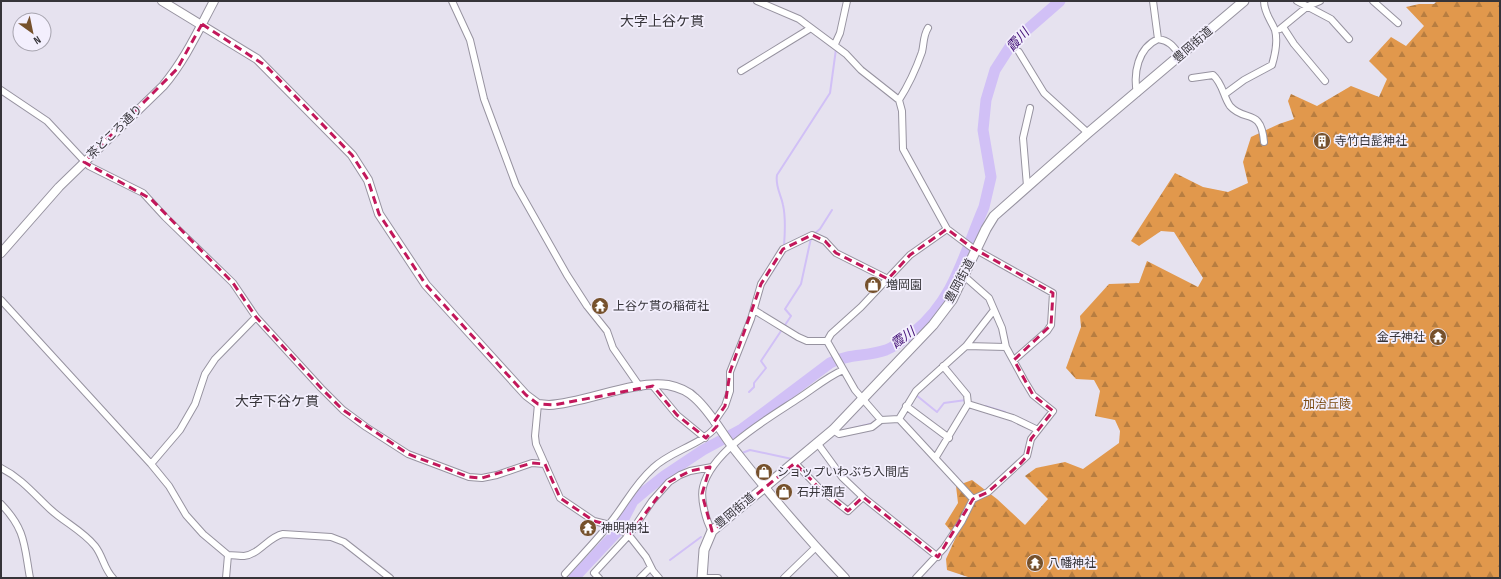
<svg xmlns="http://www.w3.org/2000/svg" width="1501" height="579" font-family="'Sofia Sans Condensed','Noto Sans JP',sans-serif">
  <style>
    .forest { fill: url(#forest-firs) }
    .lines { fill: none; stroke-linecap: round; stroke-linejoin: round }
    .stream { stroke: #d1c0f6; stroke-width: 2 }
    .river { stroke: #d1c0f6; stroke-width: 11 }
    .street-casing { stroke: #9793a0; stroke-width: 8 }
    .secondary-casing { stroke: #9793a0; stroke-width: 10 }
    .primary-casing { stroke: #9793a0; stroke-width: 11 }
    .street { stroke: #fff; stroke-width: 6 }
    .secondary { stroke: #fff; stroke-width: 8 }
    .primary { stroke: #fff; stroke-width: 9 }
    .marked { fill: none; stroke: #c2185b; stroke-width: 3; stroke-dasharray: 8 5; stroke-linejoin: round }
    .labels { text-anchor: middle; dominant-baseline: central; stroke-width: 3.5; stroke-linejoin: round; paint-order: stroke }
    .street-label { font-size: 12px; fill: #363439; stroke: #f3effd }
    .poi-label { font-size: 12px; fill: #363439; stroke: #f3effd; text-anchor: start }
    .park-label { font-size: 12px; fill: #7b4b12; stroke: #f3effd }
    .water-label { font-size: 13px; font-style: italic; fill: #400d75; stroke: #f3effd }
    .quarter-label { font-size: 14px; fill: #363439; stroke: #f3effd }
  </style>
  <defs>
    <pattern id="forest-firs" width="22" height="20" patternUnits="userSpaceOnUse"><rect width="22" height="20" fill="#e1984c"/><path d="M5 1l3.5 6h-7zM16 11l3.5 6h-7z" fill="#b77d40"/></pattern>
  </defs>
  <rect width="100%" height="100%" fill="#e6e2ef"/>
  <path class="forest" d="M 1437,1 L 1500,1 L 1500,578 L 971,578 L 947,570 L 946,559 L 956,537 L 945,524 L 958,503 L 956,486 L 972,480 L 997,499 L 1025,525 L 1048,499 L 1025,476 L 1036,468 L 1065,462 L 1083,469 L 1119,443 L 1120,431 L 1115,420 L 1095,416 L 1100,391 L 1094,380 L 1076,379 L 1066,368 L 1081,327 L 1080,316 L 1109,284 L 1139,283 L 1147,261 L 1198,287 L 1203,278 L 1174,232 L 1161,231 L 1139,246 L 1131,241 L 1175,173 L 1203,187 L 1228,192 L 1248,183 L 1243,162 L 1251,137 L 1279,124 L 1294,119 L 1288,101 L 1291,94 L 1317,106 L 1351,86 L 1379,97 L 1387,79 L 1369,61 L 1391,37 L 1406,46 L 1424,26 L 1406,7 L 1419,4 L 1434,4 Z"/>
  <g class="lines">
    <path class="stream" d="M 814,234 L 820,229 L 832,210
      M 784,246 C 785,233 786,218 783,205 C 781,194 775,187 777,175 L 830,93 L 836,49
      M 773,271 L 783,254
      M 749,392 L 754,387 L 754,383 L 766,368 L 761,361 L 791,316 L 785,309 L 801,284 L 811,238
      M 915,397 L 916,395 L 937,412 L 944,403 L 966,400
      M 985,406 L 1005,412
      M 838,432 L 874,423
      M 742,453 L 750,450 L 792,459
      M 670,560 L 701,537"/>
    <path class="river" d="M 574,578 L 617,532 L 633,501 L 645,491 L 664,476 L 703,450 L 742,429 L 830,363 C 850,353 866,357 886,350 C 896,346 905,339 914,332 C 955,299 964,253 984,207 L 991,177 L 983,130 L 986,100 L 995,70 L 1013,42 L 1060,1"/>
    <g class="street-casing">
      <path id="street" d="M 452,1 L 470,40 L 484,99 L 516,185 L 567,275 L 587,306 L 607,331 L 613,348 L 640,387
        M 757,1 L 799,19 L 846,54 L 861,70 L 899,100 L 902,111 L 903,149 L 947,229 L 971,247 L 1053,293 L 1051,325 L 1047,331 L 1014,360
        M 1153,1 L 1158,39
        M 1297,1 L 1331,19 L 1349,39
        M 1373,1 L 1398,23
        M 1283,27 L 1294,44 L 1325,81
        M 1280,29 L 1308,6 L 1320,1
        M 835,44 L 840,33 L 847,1
        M 1019,52 L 1044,93 L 1088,133
        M 741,71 L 811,28
        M 1192,78 L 1213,75 C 1223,84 1223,96 1230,106 C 1245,123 1261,107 1264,142
        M 1,90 L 47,121 L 89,166 L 143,193 L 165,217 L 233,283 L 256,317 L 321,388 L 343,410 L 366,427 L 408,454 L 469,477 L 482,478 L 497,475 L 532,463 L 545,464
        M 1137,93 C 1133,73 1138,48 1158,39 C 1170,41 1173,46 1180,55
        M 1225,94 L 1244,80 L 1272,65 C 1275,55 1278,41 1275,30 C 1271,20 1264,13 1264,1
        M 899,100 C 908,86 916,69 922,52 C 924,44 923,36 928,28
        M 1027,186 L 1023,138 L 1030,108
        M 1,300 L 151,464 L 169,486 L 186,515 L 203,534 L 228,555 L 226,578
        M 754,310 L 798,337 L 807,341 L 827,341
        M 827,341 L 831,334 L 861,307 L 910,255 L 947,229
        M 827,341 L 855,390 L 881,420
        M 966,346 L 994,310
        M 653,386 L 677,415 L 705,438
        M 538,404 L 535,436 L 536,444 L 560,498 L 594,521 L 610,525 L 628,534 L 646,557 L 653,571 L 659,578
        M 968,404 L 1013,418 L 1038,430
        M 906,406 L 949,438
        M 899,419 L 916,391 L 966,346 L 1006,347
        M 899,419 L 972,498 L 975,498
        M 714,422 L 725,406 L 730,391 L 730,372 L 751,319 L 761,284 L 783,249 L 812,235 L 825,241 L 836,253 L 888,279
        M 833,430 L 839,434 L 872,427 L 881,420 L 899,419
        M 818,444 L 842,477 L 863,497 L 938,557
        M 936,457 L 968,404 L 967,395 L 943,366
        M 795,463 L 820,489 L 848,511 L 863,497
        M 151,464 L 180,430 L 195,404 L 205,374 L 215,359 L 256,317
        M 1,468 C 21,478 34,494 50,509 C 64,522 83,531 95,546 C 103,556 104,569 113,578
        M 1,504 C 26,530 24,545 30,578
        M 712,531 C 706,521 700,499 703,487 C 712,450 769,418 799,398 C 813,389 827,377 843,370
        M 228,555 C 233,555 239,556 244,556 C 260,554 268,537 283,534 L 331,537 L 344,542 L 390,578
        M 565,574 C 581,556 599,538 614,518 C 627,501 636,483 653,468 C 672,450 700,446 717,426
        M 599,578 L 594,573 L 629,535 L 652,501 L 669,482 L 680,475 L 690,471 L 712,467
        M 640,578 L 651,567
        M 702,578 L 718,578
        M 784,578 L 816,547
        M 916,578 L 944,548 L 962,521 L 973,499 L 988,492 L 1027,456 L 1031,439 L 1053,411 L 1033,395 L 1024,380 L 1006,347 L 1002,328 L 989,298 L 964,276"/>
    </g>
    <g class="secondary-casing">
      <path id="secondary" d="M 162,1 L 257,59 L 352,155 L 368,180 L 379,214 L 426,285 L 526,395 L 538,404 L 549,405 C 586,403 632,380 668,385 C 678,387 688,391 695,398 C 712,413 723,436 738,454 C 772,497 807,538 845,578
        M 1,253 L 59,187 L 163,86 C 185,60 198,31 214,1"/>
    </g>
    <g class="primary-casing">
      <path id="primary" d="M 702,578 L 704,550 L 712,531 L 833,430 L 933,325 L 952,300 L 986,229 L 994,216 L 1088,133 L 1244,1"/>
    </g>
    <use href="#street" class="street"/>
    <use href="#secondary" class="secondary"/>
    <use href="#primary" class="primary"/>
  </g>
  <path class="marked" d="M 202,24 L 266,66 L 352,155 L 368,180 L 379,214 L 426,285 L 526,395 L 538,404 L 554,405 L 653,386 L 677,415 L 706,438 L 717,426 L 714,422 L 725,406 L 730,372 L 761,284 L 783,249 L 812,235 L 825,241 L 836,253 L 888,279 L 910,255 L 947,229 L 971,247 L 1053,293 L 1051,325 L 1014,360 L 1033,395 L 1053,411 L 1031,439 L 1027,456 L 1021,463 L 988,492 L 973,499 L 938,557 L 863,497 L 848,511 L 820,489 L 795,463 L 712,531 L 702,494 L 710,467 L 690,471 L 669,482 L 629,535 L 610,525 L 594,521 L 560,498 L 545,464 L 532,463 L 482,478 L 469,477 L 408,454 L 343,410 L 321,388 L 256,317 L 233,283 L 151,199 L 84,162 L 177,69 Z"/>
  <defs>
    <g id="building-disc" transform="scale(0.9)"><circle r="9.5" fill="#76512c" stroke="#f3effd"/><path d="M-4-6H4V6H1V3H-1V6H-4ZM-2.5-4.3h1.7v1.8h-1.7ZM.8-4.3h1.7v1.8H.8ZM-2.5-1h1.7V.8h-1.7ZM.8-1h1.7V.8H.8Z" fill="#fff"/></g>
    <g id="shop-disc" transform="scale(0.9)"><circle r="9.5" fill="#76512c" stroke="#f3effd"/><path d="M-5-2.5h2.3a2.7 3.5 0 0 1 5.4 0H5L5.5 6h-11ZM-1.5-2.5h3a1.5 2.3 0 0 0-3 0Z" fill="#fff"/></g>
    <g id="temple-disc" transform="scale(0.9)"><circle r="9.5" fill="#76512c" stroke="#f3effd"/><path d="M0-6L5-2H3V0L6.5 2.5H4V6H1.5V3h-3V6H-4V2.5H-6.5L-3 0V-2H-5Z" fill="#fff"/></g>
  </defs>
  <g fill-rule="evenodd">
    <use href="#building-disc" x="1322" y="141"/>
    <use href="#shop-disc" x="873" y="285"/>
    <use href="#temple-disc" x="600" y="306"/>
    <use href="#temple-disc" x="1438" y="337"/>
    <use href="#shop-disc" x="764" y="472"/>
    <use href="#shop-disc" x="784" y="492"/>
    <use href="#temple-disc" x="588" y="528"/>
    <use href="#temple-disc" x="1035" y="563"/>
  </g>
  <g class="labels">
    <g class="street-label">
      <text transform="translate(1193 45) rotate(-41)">豊岡街道</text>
      <text transform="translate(115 132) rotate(-44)">茶どころ通り</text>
      <text transform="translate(960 281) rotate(-62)">豊岡街道</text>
      <text transform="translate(735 511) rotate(-40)">豊岡街道</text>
    </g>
    <g class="poi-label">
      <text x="1335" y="141">寺竹白髭神社</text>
      <text x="886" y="285">増岡園</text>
      <text x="613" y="306">上谷ケ貫の稲荷社</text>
      <text x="1425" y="337" text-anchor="end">金子神社</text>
      <text x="777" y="472">ショップいわぶち入間店</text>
      <text x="797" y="492">石井酒店</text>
      <text x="601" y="528">神明神社</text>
      <text x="1048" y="563">八幡神社</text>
    </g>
    <g class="park-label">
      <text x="1327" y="404">加治丘陵</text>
    </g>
    <g class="water-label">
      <text transform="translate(1018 40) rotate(-48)">霞川</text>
      <text transform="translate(903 338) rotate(-35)">霞川</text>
    </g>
    <g class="quarter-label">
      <text x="662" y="21">大字上谷ケ貫</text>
      <text x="277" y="401">大字下谷ケ貫</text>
    </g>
  </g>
  <rect width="1501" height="579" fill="none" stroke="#363439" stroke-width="4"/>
  <g transform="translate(32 32) rotate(147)"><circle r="19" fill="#f3effd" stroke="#a7a4af"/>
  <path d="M0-3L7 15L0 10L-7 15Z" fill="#76512c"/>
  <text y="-6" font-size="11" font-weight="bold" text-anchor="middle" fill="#363439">N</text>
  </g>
</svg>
